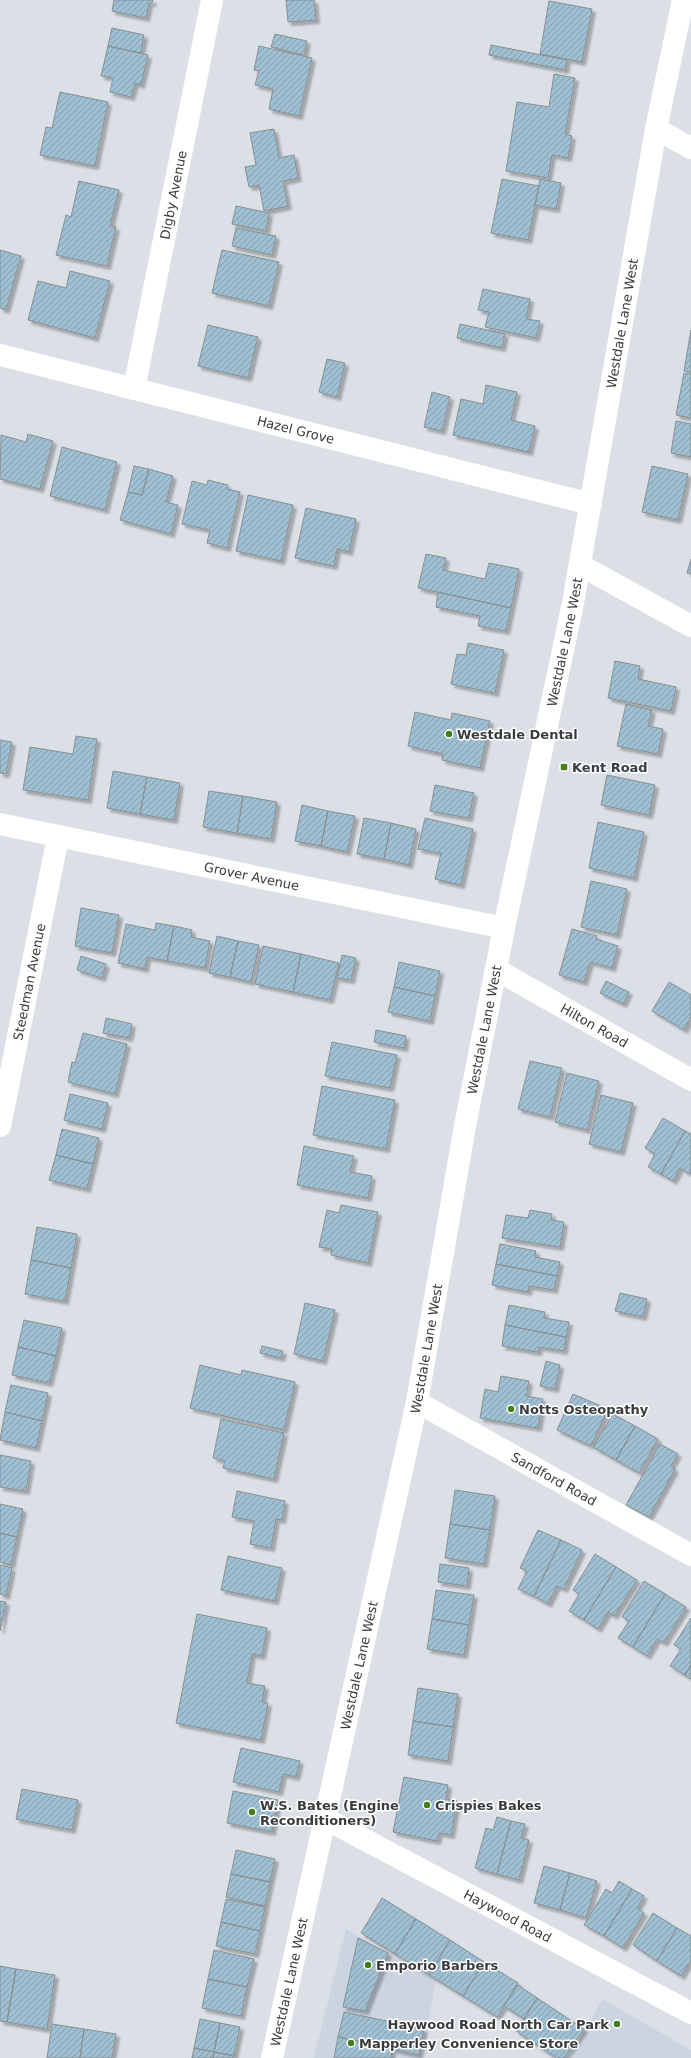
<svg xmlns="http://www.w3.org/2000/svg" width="691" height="2058" font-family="'DejaVu Sans',sans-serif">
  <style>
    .built { fill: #cbd4e0 }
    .building { fill: url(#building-hatch); stroke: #888f93; filter: url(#shadow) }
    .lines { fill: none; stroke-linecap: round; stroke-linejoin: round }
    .minor { stroke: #fff; stroke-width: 22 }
    .poi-dot { fill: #447e19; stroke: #fff; stroke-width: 1.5 }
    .labels { text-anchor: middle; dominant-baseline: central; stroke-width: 3; stroke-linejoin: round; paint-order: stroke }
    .street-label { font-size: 13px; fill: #393b3d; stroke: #fff }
    .poi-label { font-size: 13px; font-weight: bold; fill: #393b3d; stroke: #fff; text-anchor: start }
  </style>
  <defs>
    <pattern id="building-hatch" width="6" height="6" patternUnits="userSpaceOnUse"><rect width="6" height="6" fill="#9fc0d2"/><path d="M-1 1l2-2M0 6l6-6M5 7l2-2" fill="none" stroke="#839dac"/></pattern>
    <filter id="shadow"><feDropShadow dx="3.5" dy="3.5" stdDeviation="1" flood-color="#0004"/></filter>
  </defs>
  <rect width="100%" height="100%" fill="#dbe0e6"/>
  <path class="built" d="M 346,1929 L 436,1981 L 421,2058 L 314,2058 Z
    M 602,1999 L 691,2050 L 691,2058 L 570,2058 Z"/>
  <path class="building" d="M 114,0 L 153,0 L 152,3 L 149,3 L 146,18 L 112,11 Z
    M 286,0 L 314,0 L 316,20 L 288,22 Z
    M 549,1 L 592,9 L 582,62 L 540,54 Z
    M 112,28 L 144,35 L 141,53 L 108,46 Z
    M 275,34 L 307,41 L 304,55 L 271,47 Z
    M 491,45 L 567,60 L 565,70 L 489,55 Z
    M 108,46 L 148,55 L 141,85 L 135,83 L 131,97 L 110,92 L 113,78 L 101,76 Z
    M 259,46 L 312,58 L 299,116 L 269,109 L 273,89 L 255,85 L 259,71 L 254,70 Z
    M 554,74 L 575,78 L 565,134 L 572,136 L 568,158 L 552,155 L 548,178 L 506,171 L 517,102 L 549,107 Z
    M 60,92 L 108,102 L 95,166 L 40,155 L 46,127 L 52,128 Z
    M 274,129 L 279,158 L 294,155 L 298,178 L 283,181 L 288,206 L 264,211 L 259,185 L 249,187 L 245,167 L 256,165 L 250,133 Z
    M 502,179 L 539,186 L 528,240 L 491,233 Z
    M 540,179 L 561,183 L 556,209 L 535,205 Z
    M 79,181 L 119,190 L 110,226 L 116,227 L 107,266 L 56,255 L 66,215 L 71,217 Z
    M 236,206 L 269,213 L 266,231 L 232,224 Z
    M 236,228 L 276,236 L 272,255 L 232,246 Z
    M 0,250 L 21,256 L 6,310 L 0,308 Z
    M 222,250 L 279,262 L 269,306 L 212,293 Z
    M 70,271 L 110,281 L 95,338 L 28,320 L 38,281 L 66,288 Z
    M 483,289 L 530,299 L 526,319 L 540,321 L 536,338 L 485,327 L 489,312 L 478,310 Z
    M 460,324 L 505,334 L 502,348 L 457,338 Z
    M 208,325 L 258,337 L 248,378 L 198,366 Z
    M 691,330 L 691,372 L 684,371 Z
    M 327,359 L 345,363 L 337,397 L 319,392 Z
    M 684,373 L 691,374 L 691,418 L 676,415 Z
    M 486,385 L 517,392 L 511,420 L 535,426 L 529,452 L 453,435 L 461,399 L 483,404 Z
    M 432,392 L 450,397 L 442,431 L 424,427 Z
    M 676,421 L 691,424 L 691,457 L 671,453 Z
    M 28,434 L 53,441 L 40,489 L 0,479 L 1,435 L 26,442 Z
    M 62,447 L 117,462 L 105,510 L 50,496 Z
    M 134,466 L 149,469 L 142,495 L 128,492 Z
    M 652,466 L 688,474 L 678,520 L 642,512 Z
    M 149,469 L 173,476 L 166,502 L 178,505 L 171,534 L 120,520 L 128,492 L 142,495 Z
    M 208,480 L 228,485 L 227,489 L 240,492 L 227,548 L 207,543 L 210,530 L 182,524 L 192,481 L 207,485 Z
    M 248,495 L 293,505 L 281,561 L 236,551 Z
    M 306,508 L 356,519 L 349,552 L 337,549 L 334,566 L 295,558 Z
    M 426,554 L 446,558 L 443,570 L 485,579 L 489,563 L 519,569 L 511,608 L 418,588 Z
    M 691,559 L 691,574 L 687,573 Z
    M 438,592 L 511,608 L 506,631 L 478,626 L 480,616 L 436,607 Z
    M 468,643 L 504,650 L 495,693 L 451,684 L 457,654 L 466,655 Z
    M 615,661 L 640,666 L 638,679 L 676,687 L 671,711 L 608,698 Z
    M 626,704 L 652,710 L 648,726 L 663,729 L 658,754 L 617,746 Z
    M 415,712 L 451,720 L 452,713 L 490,721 L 480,768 L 442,760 L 443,754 L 408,746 Z
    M 76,736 L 97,739 L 88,800 L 23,790 L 30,747 L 73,754 Z
    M 0,740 L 12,742 L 6,774 L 0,773 Z
    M 113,771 L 147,777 L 140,814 L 107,808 Z
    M 607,775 L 655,785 L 649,815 L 601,805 Z
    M 147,777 L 180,783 L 174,820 L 140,814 Z
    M 435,785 L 474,793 L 469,818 L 430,811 Z
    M 209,791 L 243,796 L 237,833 L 203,827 Z
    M 243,796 L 277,802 L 271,839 L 237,833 Z
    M 302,805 L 328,811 L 321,846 L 295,841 Z
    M 328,811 L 355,816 L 347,852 L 321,846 Z
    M 364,818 L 391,823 L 384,859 L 357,854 Z
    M 425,818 L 473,829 L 461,885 L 435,879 L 441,853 L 418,849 Z
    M 598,822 L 644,832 L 634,878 L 589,868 Z
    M 391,823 L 416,829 L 409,865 L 384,859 Z
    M 591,881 L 627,889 L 617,935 L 581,927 Z
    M 81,908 L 119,915 L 112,953 L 75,946 Z
    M 156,923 L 174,926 L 167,961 L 147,957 L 145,969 L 118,963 L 126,924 L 155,930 Z
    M 174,926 L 192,930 L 191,937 L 210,941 L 205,968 L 167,961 Z
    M 572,929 L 597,936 L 596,939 L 618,946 L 612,968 L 590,962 L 584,982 L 559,975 Z
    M 217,936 L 238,941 L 230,977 L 209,973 Z
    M 238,941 L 259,945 L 251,982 L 230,977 Z
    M 263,946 L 301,954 L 293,992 L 255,984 Z
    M 301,954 L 339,963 L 330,1000 L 293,992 Z
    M 342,955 L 356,958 L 351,980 L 337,978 Z
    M 81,956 L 106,964 L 102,978 L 77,970 Z
    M 399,962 L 440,971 L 435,996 L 394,987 Z
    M 606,981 L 629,992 L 623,1004 L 600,993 Z
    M 669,982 L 691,995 L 691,1017 L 684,1030 L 652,1011 Z
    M 394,987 L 435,996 L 430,1021 L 388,1012 Z
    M 106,1018 L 132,1024 L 129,1038 L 103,1033 Z
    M 376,1030 L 406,1036 L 404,1048 L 374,1042 Z
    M 83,1033 L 127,1044 L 115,1094 L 68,1082 L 72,1062 L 75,1063 Z
    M 332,1042 L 397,1055 L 390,1088 L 325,1076 Z
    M 530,1061 L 562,1068 L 550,1117 L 518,1109 Z
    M 567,1073 L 599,1081 L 587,1130 L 555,1122 Z
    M 322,1086 L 395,1100 L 386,1149 L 313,1135 Z
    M 70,1094 L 108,1103 L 102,1129 L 64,1120 Z
    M 601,1095 L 633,1103 L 621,1152 L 589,1144 Z
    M 663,1118 L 685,1131 L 661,1174 L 648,1167 L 655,1154 L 645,1148 Z
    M 62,1129 L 99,1138 L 93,1164 L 56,1155 Z
    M 685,1131 L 691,1134 L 691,1171 L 690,1174 L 680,1168 L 673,1181 L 661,1174 Z
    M 304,1146 L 354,1156 L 350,1172 L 372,1176 L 368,1198 L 297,1185 Z
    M 56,1155 L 93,1164 L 87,1189 L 49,1180 Z
    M 341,1205 L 378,1212 L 368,1263 L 331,1255 L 332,1249 L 319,1247 L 327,1210 L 339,1213 Z
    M 530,1210 L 552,1214 L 551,1220 L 564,1222 L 560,1247 L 502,1238 L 506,1215 L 528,1218 Z
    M 37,1227 L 77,1234 L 71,1268 L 31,1260 Z
    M 500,1244 L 536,1251 L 535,1257 L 560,1262 L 557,1276 L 496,1264 Z
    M 31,1260 L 71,1268 L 65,1301 L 25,1294 Z
    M 496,1264 L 557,1276 L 554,1290 L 529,1286 L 528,1292 L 492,1285 Z
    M 620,1293 L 647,1299 L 643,1317 L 615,1311 Z
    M 305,1303 L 335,1310 L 323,1361 L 294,1354 Z
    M 509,1305 L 545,1312 L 544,1318 L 569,1322 L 566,1337 L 505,1325 Z
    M 24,1320 L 62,1328 L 56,1356 L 18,1347 Z
    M 505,1325 L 566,1337 L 564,1351 L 539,1347 L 538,1352 L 502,1346 Z
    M 262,1346 L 283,1351 L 281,1358 L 260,1353 Z
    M 18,1347 L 56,1356 L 49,1383 L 12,1375 Z
    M 546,1361 L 560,1365 L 555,1389 L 540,1386 Z
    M 200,1365 L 241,1375 L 242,1370 L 295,1382 L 284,1430 L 190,1408 Z
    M 501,1376 L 529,1381 L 526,1396 L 543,1399 L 538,1428 L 480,1418 L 485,1389 L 498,1392 Z
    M 11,1385 L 48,1393 L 42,1421 L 5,1412 Z
    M 573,1394 L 608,1409 L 591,1446 L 557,1430 Z
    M 5,1412 L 42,1421 L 36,1448 L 0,1440 Z
    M 613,1414 L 635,1426 L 616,1460 L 593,1447 Z
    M 221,1419 L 284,1433 L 274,1479 L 223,1468 L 225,1461 L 213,1458 Z
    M 635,1426 L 658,1439 L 639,1473 L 616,1460 Z
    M 660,1444 L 678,1454 L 671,1466 L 675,1469 L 649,1517 L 626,1505 Z
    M 0,1455 L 31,1461 L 26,1491 L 0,1487 Z
    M 455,1490 L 495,1496 L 490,1530 L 450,1524 Z
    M 237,1491 L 285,1501 L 282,1520 L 276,1519 L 271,1548 L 250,1544 L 254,1521 L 232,1517 Z
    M 0,1504 L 23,1509 L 17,1537 L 0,1533 Z
    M 450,1524 L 490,1530 L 484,1564 L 445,1558 Z
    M 538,1530 L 561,1540 L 534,1596 L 518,1589 L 527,1571 L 520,1568 Z
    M 0,1533 L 17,1537 L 11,1565 L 0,1562 Z
    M 561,1540 L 582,1550 L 564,1589 L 557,1586 L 548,1604 L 534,1596 Z
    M 595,1554 L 616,1567 L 584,1620 L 569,1611 L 579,1594 L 573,1590 Z
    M 228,1556 L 282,1568 L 275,1601 L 221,1590 Z
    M 440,1564 L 469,1568 L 467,1586 L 438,1582 Z
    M 0,1565 L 12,1568 L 6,1596 L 0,1594 Z
    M 616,1567 L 637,1580 L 614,1616 L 608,1612 L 598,1629 L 584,1620 Z
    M 644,1581 L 665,1594 L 633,1647 L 618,1638 L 629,1621 L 622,1617 Z
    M 436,1590 L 474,1595 L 469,1625 L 432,1619 Z
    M 665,1594 L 686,1607 L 664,1643 L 657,1639 L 647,1656 L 633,1647 Z
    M 0,1601 L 6,1602 L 0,1631 Z
    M 197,1614 L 267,1628 L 262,1656 L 252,1654 L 247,1683 L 265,1686 L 262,1702 L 268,1703 L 261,1740 L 176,1723 Z
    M 691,1618 L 691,1665 L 685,1675 L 670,1666 L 681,1649 L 674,1645 Z
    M 432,1619 L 469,1625 L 464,1655 L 427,1649 Z
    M 691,1665 L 691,1679 L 685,1675 Z
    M 418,1688 L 458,1694 L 453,1727 L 413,1721 Z
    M 413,1721 L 453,1727 L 448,1761 L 408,1755 Z
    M 241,1748 L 300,1761 L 296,1777 L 283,1774 L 279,1792 L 233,1782 Z
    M 404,1777 L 448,1785 L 446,1799 L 457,1801 L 451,1835 L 439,1833 L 437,1841 L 393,1832 Z
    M 22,1789 L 78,1800 L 72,1830 L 16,1819 Z
    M 233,1791 L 278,1800 L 272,1832 L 227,1823 Z
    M 497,1817 L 511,1821 L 497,1874 L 475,1868 L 486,1828 L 493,1830 Z
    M 511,1821 L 525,1824 L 521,1838 L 529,1840 L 519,1880 L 497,1874 Z
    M 236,1850 L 275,1859 L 270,1882 L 231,1874 Z
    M 544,1866 L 570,1873 L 560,1910 L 534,1903 Z
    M 570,1873 L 597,1881 L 586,1918 L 560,1910 Z
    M 231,1874 L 270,1882 L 265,1906 L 226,1897 Z
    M 619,1881 L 632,1889 L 604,1936 L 584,1925 L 606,1889 L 612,1893 Z
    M 632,1889 L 644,1896 L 637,1908 L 644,1913 L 623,1948 L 604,1936 Z
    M 382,1898 L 416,1919 L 395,1954 L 361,1933 Z
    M 226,1899 L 265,1907 L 260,1931 L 221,1922 Z
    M 653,1913 L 677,1928 L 657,1961 L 633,1945 Z
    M 416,1919 L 450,1940 L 429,1975 L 395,1954 Z
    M 221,1922 L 260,1931 L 255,1954 L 216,1946 Z
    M 677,1928 L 691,1936 L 691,1960 L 681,1976 L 657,1961 Z
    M 358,1938 L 388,1953 L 365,2011 L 343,2007 Z
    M 450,1940 L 484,1962 L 463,1996 L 429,1975 Z
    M 214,1950 L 254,1959 L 247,1987 L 208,1979 Z
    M 484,1962 L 518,1983 L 497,2017 L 463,1996 Z
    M 0,1966 L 16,1969 L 7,2022 L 0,2021 Z
    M 16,1969 L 55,1975 L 47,2029 L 7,2022 Z
    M 208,1979 L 247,1987 L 241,2016 L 202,2008 Z
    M 518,1985 L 537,1998 L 524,2019 L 504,2006 Z
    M 537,1998 L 584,2029 L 564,2058 L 556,2058 L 516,2031 Z
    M 344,2012 L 424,2029 L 419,2055 L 338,2037 Z
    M 200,2019 L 220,2023 L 214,2052 L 194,2048 Z
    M 220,2023 L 240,2027 L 234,2056 L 214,2052 Z
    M 52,2024 L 84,2029 L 80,2058 L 47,2058 Z
    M 84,2029 L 116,2034 L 112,2058 L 80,2058 Z
    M 338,2037 L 392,2049 L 391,2058 L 334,2058 Z
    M 194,2048 L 214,2052 L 213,2058 L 192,2058 Z
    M 214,2052 L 234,2056 L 233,2058 L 213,2058 Z"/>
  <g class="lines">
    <g class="minor">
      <path d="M 656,129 L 691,148"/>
      <path id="s1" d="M 0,355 L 591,504"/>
      <path id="s2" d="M 134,389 L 212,0"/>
      <path d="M 580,565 L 691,626"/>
      <path id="s3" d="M 0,824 L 504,928"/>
      <path id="s4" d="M 497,970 L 691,1080"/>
      <path id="s5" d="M 0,1126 L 58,837"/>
      <path id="s6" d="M 417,1402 L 691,1555"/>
      <path id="s7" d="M 324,1818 L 691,2013"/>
      <path id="s8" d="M 272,2058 L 417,1402 L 465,1126 L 504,928 L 573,603 L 656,129 L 683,0"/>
    </g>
  </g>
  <g class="poi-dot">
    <circle cx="449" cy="734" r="4"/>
    <rect x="560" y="763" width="8" height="8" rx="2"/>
    <circle cx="511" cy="1409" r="4"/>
    <circle cx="427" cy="1805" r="4"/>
    <circle cx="252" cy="1812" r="4"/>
    <circle cx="368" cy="1965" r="4"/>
    <circle cx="617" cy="2024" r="4"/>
    <circle cx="351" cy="2043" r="4"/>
  </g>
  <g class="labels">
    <g class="street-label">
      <text stroke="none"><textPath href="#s2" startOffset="198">Digby Avenue</textPath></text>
      <text stroke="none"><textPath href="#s8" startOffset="1770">Westdale Lane West</textPath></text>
      <text stroke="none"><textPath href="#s1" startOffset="305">Hazel Grove</textPath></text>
      <text stroke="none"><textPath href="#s8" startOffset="1446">Westdale Lane West</textPath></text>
      <text stroke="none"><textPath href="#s3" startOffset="257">Grover Avenue</textPath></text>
      <text stroke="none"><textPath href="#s5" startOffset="147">Steedman Avenue</textPath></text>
      <text stroke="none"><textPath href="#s4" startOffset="112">Hilton Road</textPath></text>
      <text stroke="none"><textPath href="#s8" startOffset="1050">Westdale Lane West</textPath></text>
      <text stroke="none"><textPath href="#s8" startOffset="726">Westdale Lane West</textPath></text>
      <text stroke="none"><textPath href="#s6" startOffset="157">Sandford Road</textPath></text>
      <text stroke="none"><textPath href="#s8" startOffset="402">Westdale Lane West</textPath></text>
      <text stroke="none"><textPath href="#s7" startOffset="208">Haywood Road</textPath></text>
      <text stroke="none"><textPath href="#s8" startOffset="78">Westdale Lane West</textPath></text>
    </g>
    <g class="poi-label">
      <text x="457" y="734">Westdale Dental</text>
      <text x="572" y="767">Kent Road</text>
      <text x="519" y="1409">Notts Osteopathy</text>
      <text x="260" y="1805">W.S. Bates (Engine<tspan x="260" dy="15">Reconditioners)</tspan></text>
      <text x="435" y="1805">Crispies Bakes</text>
      <text x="376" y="1965">Emporio Barbers</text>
      <text x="609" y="2024" text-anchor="end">Haywood Road North Car Park</text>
      <text x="359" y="2043">Mapperley Convenience Store</text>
    </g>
  </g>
</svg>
